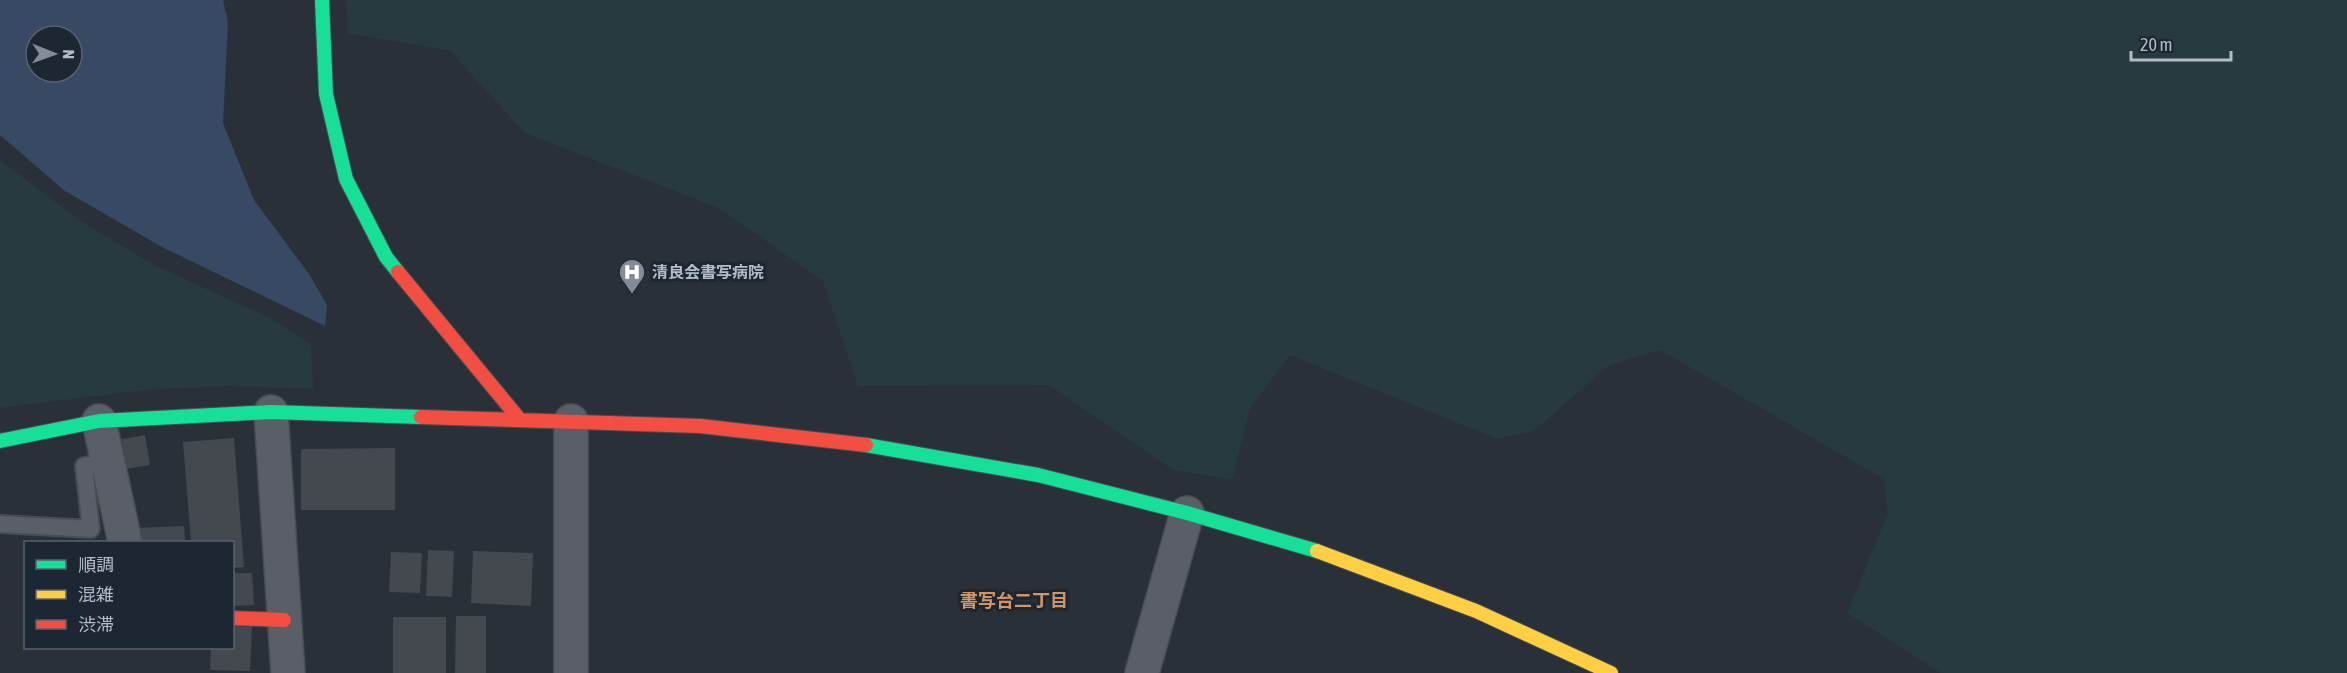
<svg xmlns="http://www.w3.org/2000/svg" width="2347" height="673" font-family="'Asap Condensed','Noto Sans JP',sans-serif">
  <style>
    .green { fill: #273a3e }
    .water { fill: #384963; fill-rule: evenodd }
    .building { fill: #444950 }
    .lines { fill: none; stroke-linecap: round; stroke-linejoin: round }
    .lane-casing { stroke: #484c53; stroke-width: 20 }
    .street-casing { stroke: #484c53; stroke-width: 36 }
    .fast-casing { stroke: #484c53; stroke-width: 16 }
    .slow-casing { stroke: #484c53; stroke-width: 16 }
    .jam-casing { stroke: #484c53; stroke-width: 16 }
    .lane { stroke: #5a5e66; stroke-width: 16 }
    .street { stroke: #5a5e66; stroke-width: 33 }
    .fast { stroke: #16e098; stroke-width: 14 }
    .slow { stroke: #ffcf43; stroke-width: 14 }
    .jam { stroke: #f24e42; stroke-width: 14 }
    .labels { text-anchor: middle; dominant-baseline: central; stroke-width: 6; stroke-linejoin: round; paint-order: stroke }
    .poi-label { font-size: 16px; font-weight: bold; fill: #b4bcc9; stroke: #1d2633; text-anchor: start }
    .neighbourhood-label { font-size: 18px; font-weight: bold; fill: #d59563; stroke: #1d2633 }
  </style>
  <rect width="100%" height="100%" fill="#2a3038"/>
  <path class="green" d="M 346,0 L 2347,0 L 2347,673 L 1941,673 L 1847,613 L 1888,513 L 1884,479 L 1660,350 L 1609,365 L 1534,431 L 1497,439 L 1290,355 L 1250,408 L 1232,480 L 1173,470 L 1049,385 L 858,386 L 823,281 L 719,208 L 525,133 L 450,51 L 347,33 Z
    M 0,160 L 82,222 L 156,266 L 268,317 L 311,344 L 313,389 L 229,386 L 145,390 L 0,408 Z"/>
  <path class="water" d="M 0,0 L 223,0 L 228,22 L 223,123 L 254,200 L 309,274 L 327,305 L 325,326 L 162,247 L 65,191 L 0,135 ZM 36,36 L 72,36 L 72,72 L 36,72 Z"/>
  <path class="building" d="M 145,435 L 150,465 L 113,471 L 107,442 Z
    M 234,438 L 244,567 L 232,568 L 232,542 L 191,542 L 183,442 Z
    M 395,448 L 395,510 L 301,510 L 301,449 Z
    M 184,526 L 185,542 L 136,542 L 136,528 Z
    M 428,550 L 454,551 L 452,597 L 426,596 Z
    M 473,551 L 533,553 L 531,606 L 471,603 Z
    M 391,552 L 422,553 L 420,593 L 389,592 Z
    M 232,573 L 252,573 L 254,605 L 232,606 Z
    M 456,616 L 486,616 L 486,673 L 455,673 Z
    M 393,617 L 446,617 L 446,673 L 393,673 Z
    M 232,626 L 252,627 L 250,671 L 210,670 L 211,648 L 232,648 Z"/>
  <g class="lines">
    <g class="lane-casing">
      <path id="lane" d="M 0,524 L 91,529 L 84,466 L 108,462"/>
    </g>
    <g class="street-casing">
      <path id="street" d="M 271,412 L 288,673
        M 99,421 L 125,542
        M 571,673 L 571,421
        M 1142,673 L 1187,513"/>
    </g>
    <g class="fast-casing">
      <path id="fast" d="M 322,0 L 326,94 L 346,179 L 386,257 L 398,272
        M 0,441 L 99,421 L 271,412 L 421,417
        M 866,445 L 1038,475 L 1187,513 L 1317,551"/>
    </g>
    <g class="slow-casing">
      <path id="slow" d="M 1317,551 L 1476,611 L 1611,673"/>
    </g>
    <g class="jam-casing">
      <path id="jam" d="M 398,272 L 520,420
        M 421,417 L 700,426 L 866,445
        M 232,618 L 284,620"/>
    </g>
    <use href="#lane" class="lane"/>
    <use href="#street" class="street"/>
    <use href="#fast" class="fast"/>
    <use href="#slow" class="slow"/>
    <use href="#jam" class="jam"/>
  </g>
  <defs>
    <g id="hospital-pin" transform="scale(1.35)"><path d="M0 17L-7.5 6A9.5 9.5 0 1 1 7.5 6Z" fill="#848b96" stroke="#1d2633"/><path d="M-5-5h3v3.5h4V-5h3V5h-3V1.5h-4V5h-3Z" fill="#fff"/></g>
  </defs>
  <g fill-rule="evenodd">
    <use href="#hospital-pin" x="632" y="272"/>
  </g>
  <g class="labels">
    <g class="poi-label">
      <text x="652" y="272">清良会書写病院</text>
    </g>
    <g class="neighbourhood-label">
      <text x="1014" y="600">書写台二丁目</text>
    </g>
  </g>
  <rect x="24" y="541" width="210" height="108" fill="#1d2633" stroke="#59626f" stroke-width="1.5"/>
  <rect x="36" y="560" width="30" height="9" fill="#16e098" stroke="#59626f" stroke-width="1.5"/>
  <text x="78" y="571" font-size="18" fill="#b4bcc9">順調</text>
  <rect x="36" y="590" width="30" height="9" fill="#ffcf43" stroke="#59626f" stroke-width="1.5"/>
  <text x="78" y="601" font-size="18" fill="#b4bcc9">混雑</text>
  <rect x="36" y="620" width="30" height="9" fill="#f24e42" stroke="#59626f" stroke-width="1.5"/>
  <text x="78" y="631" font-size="18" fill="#b4bcc9">渋滞</text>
  <g transform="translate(54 54) rotate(91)"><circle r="28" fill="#1d2633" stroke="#59626f" stroke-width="1.5"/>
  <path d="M0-4.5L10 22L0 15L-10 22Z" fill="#848b96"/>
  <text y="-9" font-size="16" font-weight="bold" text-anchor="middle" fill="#b4bcc9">N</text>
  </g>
  <path d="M2131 51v9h100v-9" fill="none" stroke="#b4bcc9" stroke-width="3"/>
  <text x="2140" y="51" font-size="18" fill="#b4bcc9" stroke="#1d2633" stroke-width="4.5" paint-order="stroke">20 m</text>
</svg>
